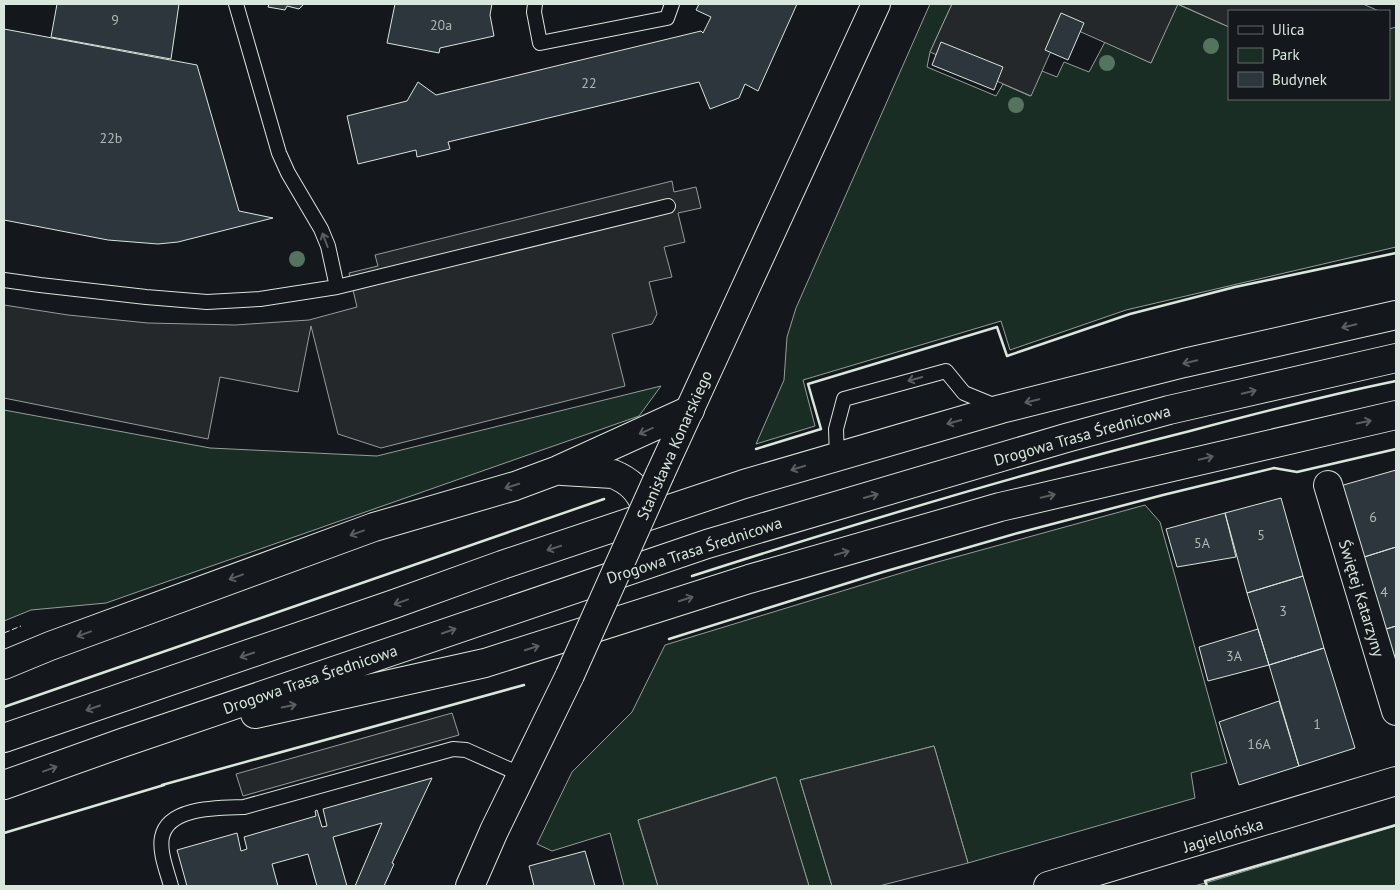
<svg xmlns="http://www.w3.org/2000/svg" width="1400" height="890" font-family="'PT Sans',sans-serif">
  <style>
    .green { fill: #1a2d24; stroke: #939e99 }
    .parking { fill: #24282b; stroke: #939e99 }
    .building { fill: #2c363c; stroke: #d8e6dc }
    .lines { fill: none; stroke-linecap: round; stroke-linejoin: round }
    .lane-casing { stroke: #d8e6dc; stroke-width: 16 }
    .street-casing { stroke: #d8e6dc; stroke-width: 30 }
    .secondary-casing { stroke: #d8e6dc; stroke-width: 30 }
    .primary-casing { stroke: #d8e6dc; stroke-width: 30 }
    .lane { stroke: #14181c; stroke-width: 14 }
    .street { stroke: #14181c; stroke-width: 28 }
    .secondary { stroke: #14181c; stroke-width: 28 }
    .primary { stroke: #14181c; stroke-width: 28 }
    .secondary-bridge-casing { stroke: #d8e6dc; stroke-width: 30; stroke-linecap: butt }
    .secondary-bridge { stroke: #14181c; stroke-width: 28 }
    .fence { stroke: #d8e6dc; stroke-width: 1; stroke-dasharray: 6 2.5; stroke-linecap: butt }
    .wall { stroke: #d8e6dc; stroke-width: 2.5 }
    .tree { fill: #55745f }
    .oneway { stroke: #59605f }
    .labels { text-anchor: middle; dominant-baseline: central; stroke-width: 4; stroke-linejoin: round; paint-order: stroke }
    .number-label { font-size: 14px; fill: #adbab4 }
    .street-label { font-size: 16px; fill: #d8e6dc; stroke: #14181c }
  </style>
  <rect width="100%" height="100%" fill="#14181c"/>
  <path class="green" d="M 930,4 L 952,4 L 930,52 L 927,67 L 996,96 L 1003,84 L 1030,96 L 1042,71 L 1057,77 L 1064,62 L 1089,72 L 1105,42 L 1151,63 L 1177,4 L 1229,27 L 1229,99 L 1389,99 L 1389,29 L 1396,27 L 1396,247 L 1126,310 L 1010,350 L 1001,321 L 803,380 L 815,426 L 756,444 L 784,380 L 787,337 L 796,308 Z
    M 661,386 L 639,416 L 106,603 L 31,610 L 4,621 L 4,410 L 210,448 L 377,456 Z
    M 1145,505 L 1160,522 L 1227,763 L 1191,773 L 1195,798 L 968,863 L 934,746 L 800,780 L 832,886 L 809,886 L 775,777 L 638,820 L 658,886 L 624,886 L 610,833 L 552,851 L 537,844 L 572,772 L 632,712 L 665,645 L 934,563 Z
    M 1396,826 L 1396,886 L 1194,886 L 1209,882 Z"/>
  <path class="parking" d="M 952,4 L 1363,4 L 1379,11 L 1229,11 L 1229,27 L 1178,4 L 1151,63 L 1063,24 L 1031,96 L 930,52 Z
    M 672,181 L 674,192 L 696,187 L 701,208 L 678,213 L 685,242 L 664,247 L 672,277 L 649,282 L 657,314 L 652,324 L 612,334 L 625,386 L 381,448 L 338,434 L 311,326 L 298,392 L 220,377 L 208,439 L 4,398 L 4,305 L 68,315 L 148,323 L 235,325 L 309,320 L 357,307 L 349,273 L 378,266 L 375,255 Z
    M 452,713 L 459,735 L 243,796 L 236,774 Z
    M 934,746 L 968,863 L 879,886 L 832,886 L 800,780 Z
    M 776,777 L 809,886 L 658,886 L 638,820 Z"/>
  <path class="building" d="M 57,4 L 179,4 L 171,59 L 51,37 Z
    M 269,4 L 304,4 L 299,9 L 287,6 L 285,10 L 268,7 Z
    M 395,4 L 492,4 L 490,15 L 494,36 L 440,48 L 439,53 L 387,43 Z
    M 699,4 L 797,4 L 758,91 L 745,84 L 739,98 L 710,109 L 699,82 L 448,142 L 450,149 L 417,157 L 416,150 L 358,164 L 347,116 L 407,101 L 418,82 L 436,95 L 701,31 L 703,33 L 711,17 L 696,10 Z
    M 1061,13 L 1084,23 L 1068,60 L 1045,50 Z
    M 4,29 L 197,65 L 239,211 L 273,218 L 178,242 L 158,244 L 108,240 L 4,220 Z
    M 941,42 L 1003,67 L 994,90 L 932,65 Z
    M 1396,470 L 1396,547 L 1361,558 L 1340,486 Z
    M 1281,498 L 1303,576 L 1247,593 L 1225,513 Z
    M 1225,513 L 1236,557 L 1177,567 L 1166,529 Z
    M 1396,547 L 1396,626 L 1383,630 L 1361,558 Z
    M 1303,576 L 1324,648 L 1269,665 L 1247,593 Z
    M 1396,626 L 1396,675 L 1383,630 Z
    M 1258,629 L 1269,665 L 1208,681 L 1199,647 Z
    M 1324,648 L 1355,748 L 1299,766 L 1269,665 Z
    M 1279,701 L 1299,766 L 1239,785 L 1219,722 Z
    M 432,778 L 392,863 L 394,864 L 384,886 L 355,886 L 382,823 L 333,837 L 347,886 L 317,886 L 308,854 L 272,864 L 278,886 L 187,886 L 177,850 L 237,833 L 241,851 L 247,849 L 244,837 L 316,816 L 315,811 L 317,810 L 322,827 L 327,826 L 323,809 Z
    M 585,851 L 595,886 L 534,886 L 529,866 Z"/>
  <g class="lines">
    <g class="lane-casing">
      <path id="lane" d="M 236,4 L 279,153 L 288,173 L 321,229 L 328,246 L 337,287
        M 535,4 L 534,12 L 540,43 L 667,18 L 672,4
        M 4,280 L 40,285 L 146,297 L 207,302 L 260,299 L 337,287 L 668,206
        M 837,456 L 836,429 L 844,399 L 946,371 L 964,393 L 998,407
        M 171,886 C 167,871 159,852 162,837 C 168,806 220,808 244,807 L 453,749 L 466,750 L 522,775"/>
    </g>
    <g class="street-casing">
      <path id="street" d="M 1328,485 L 1396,711"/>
    </g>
    <g class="secondary-casing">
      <path id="secondary" d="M 660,474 L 876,4
        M 470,886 L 494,831 L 570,675
        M 1048,886 L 1396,781"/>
    </g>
    <g class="primary-casing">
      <path id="primary" d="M 562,471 L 613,474 C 630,481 639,490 646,507
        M 4,665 L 50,646 L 374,527 L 515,486 L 558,470 L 690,410
        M 255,714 L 485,663 L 749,579 L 1000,507 L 1396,415
        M 4,738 L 394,604 L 502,565 L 744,484 L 1001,409 L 1184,363 L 1396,315
        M 4,785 L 122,743 L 707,544 L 1066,438 L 1169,410 L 1396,358"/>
    </g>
    <use href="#lane" class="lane"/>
    <use href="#street" class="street"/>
    <use href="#secondary" class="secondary"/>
    <use href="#primary" class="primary"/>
    <g class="secondary-bridge-casing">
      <path id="secondary-bridge" d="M 570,675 L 660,474"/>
    </g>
    <use href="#secondary-bridge" class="secondary-bridge"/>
    <path class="fence" d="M 4,633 L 21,626"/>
    <path class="wall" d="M 756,449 L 821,429 L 808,384 L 997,327 L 1007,356 L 1130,314 L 1235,287 L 1396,253
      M 692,576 C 857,523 1022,473 1190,431 C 1258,413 1327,395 1396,381
      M 669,639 L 883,572 L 1018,533 L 1163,495 L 1274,468 L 1297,472 L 1396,449
      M 4,707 L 604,499
      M 162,785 L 524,685
      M 4,833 L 164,785
      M 1207,886 L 1205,881 L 1396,825"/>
  </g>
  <g class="tree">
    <circle cx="1211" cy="46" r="8"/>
    <circle cx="1107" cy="63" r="8"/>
    <circle cx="1016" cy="105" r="8"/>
    <circle cx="297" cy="259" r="8"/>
  </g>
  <defs><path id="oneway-shaft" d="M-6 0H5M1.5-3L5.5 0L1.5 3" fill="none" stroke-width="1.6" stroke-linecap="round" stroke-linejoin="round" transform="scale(1.25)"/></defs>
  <g class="oneway">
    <use href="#oneway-shaft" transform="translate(325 240) rotate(-111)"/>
    <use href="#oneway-shaft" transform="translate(1349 326) rotate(167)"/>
    <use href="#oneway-shaft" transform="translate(1190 362) rotate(167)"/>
    <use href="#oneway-shaft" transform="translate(915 379) rotate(164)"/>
    <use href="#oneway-shaft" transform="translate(1249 392) rotate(-13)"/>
    <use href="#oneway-shaft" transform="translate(1032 401) rotate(166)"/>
    <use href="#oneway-shaft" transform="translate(954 422) rotate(164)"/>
    <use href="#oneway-shaft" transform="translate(1364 422) rotate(-12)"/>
    <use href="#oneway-shaft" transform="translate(646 431) rotate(156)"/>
    <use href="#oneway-shaft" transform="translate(1206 458) rotate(-13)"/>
    <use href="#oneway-shaft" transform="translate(798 468) rotate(163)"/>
    <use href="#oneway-shaft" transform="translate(512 486) rotate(163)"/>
    <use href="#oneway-shaft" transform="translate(871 496) rotate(-16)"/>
    <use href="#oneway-shaft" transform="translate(1048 496) rotate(-13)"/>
    <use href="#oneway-shaft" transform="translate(357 533) rotate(160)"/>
    <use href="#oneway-shaft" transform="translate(554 548) rotate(162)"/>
    <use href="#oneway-shaft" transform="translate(842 553) rotate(-16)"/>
    <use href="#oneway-shaft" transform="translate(236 577) rotate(160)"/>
    <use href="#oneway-shaft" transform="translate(686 599) rotate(-18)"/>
    <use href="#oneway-shaft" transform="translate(401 602) rotate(160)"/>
    <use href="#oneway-shaft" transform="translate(449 631) rotate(-19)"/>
    <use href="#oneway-shaft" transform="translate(84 634) rotate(160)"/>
    <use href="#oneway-shaft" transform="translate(532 648) rotate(-18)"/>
    <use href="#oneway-shaft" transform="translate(247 655) rotate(161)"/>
    <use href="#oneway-shaft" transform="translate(289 706) rotate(-12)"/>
    <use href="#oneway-shaft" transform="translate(93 708) rotate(161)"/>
    <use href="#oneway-shaft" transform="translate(50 769) rotate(-20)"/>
  </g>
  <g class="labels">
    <g class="number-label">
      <text x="115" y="20">9</text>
      <text x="441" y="25">20a</text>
      <text x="589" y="83">22</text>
      <text x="111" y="138">22b</text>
      <text x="1373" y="517">6</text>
      <text x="1261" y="535">5</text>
      <text x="1202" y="543">5A</text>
      <text x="1384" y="592">4</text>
      <text x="1283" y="611">3</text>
      <text x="1234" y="656">3A</text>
      <text x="1317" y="724">1</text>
      <text x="1259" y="744">16A</text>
    </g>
    <g class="street-label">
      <text transform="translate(1082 435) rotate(-16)">Drogowa Trasa Średnicowa</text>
      <text transform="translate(674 445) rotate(-66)">Stanisława Konarskiego</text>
      <text transform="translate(694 550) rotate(-18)">Drogowa Trasa Średnicowa</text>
      <text transform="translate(1362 598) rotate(73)">Świętej Katarzyny</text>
      <text transform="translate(310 679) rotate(-19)">Drogowa Trasa Średnicowa</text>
      <text transform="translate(1223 835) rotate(-17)">Jagiellońska</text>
    </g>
  </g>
  <rect width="1400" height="890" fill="none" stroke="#d8e6dc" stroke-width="10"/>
  <rect x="1228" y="10" width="162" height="90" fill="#14181c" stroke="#626a69"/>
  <rect x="1238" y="26" width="25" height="8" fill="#14181c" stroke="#626a69"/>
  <text x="1272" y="35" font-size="15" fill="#d8e6dc">Ulica</text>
  <rect x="1238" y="48" width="25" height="15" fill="#1a2d24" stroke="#626a69"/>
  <text x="1272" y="60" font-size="15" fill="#d8e6dc">Park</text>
  <rect x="1238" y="72" width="25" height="15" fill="#2c363c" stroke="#626a69"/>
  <text x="1272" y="85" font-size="15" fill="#d8e6dc">Budynek</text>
</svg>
